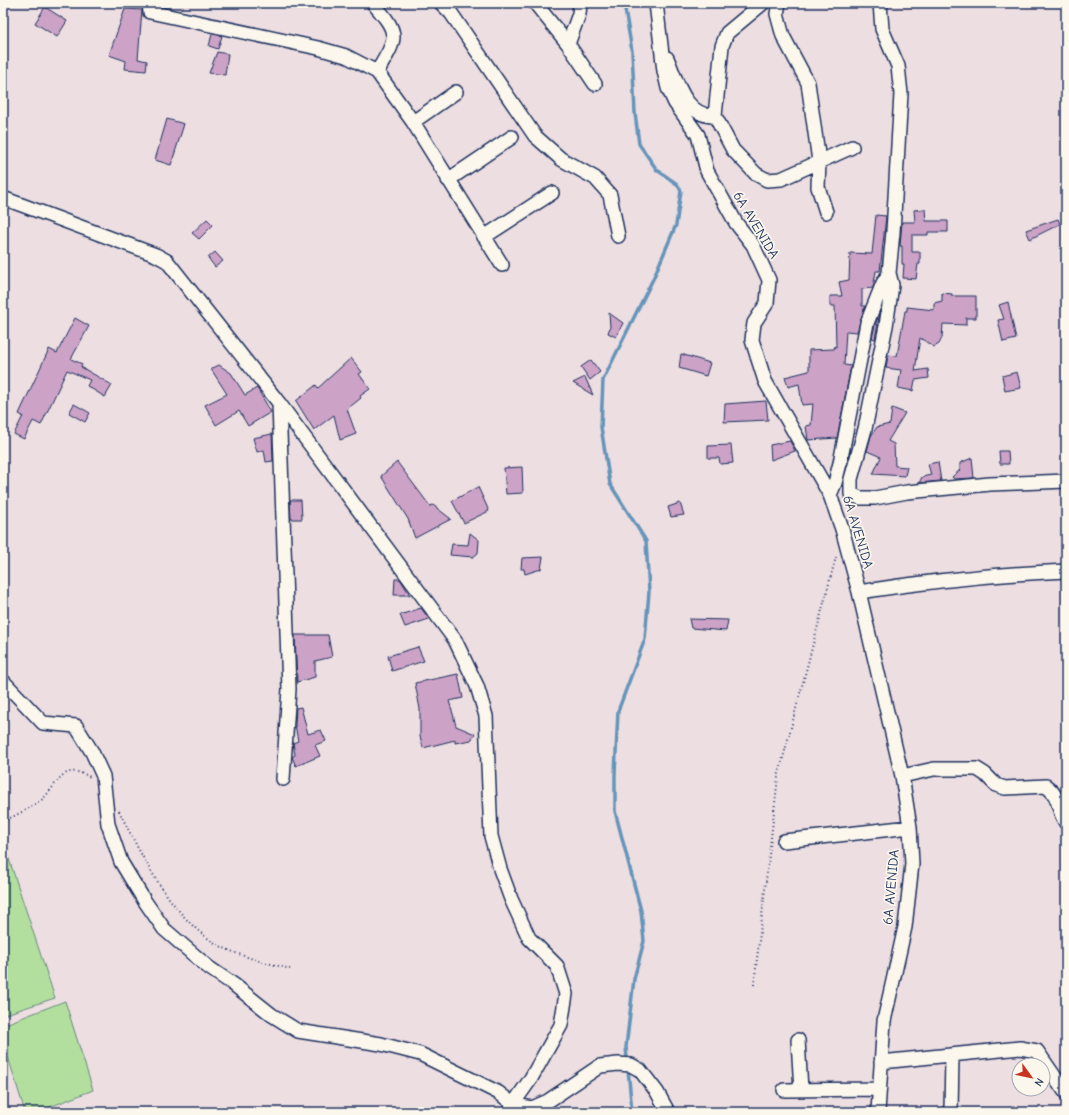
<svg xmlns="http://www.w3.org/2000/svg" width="1069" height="1115" font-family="'Comic Neue',sans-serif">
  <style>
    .green { fill: #b2df9d; stroke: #66877e }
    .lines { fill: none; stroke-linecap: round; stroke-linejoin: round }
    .stream { stroke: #6594ba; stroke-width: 3.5 }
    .building { fill: #cca2c6; stroke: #1b2f5e }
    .minor-casing { stroke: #1b2f5e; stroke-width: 16 }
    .path { stroke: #1b2f5e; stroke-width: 2; stroke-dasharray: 1 3; stroke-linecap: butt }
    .minor { stroke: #fbf7ec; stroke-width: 13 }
    .labels { text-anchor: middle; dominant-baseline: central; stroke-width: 3.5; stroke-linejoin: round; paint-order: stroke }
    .street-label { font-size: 14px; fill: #1b2f5e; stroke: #fbf7ec }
  </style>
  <rect width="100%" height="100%" fill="#eddee1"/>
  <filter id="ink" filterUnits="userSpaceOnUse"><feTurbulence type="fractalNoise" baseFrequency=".025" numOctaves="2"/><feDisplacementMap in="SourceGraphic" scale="8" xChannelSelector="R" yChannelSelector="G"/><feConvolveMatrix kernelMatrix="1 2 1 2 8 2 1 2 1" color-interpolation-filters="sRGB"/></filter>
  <g filter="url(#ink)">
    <path class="green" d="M 8,856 L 55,998 L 3,1015 L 3,858 Z
      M 65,1001 L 93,1090 L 37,1112 L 25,1112 L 3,1041 L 3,1025 Z"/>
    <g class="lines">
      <path class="stream" d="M 624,3 L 632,51 L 635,113 L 639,144 L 657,170 L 677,184 L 681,191 L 676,225 L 653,279 L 603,380 L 601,427 L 610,484 L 646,541 L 649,592 L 645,639 L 618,711 L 615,774 L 615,811 L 641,911 L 644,941 L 634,979 L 626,1047 L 632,1112"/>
    </g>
    <path class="building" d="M 45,7 L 67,21 L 57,37 L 35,23 Z
      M 125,9 L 142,10 L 138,59 L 147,61 L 146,71 L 125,69 L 126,61 L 109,55 Z
      M 212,34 L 222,36 L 218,49 L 209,46 Z
      M 217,52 L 228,54 L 225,75 L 209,73 Z
      M 167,119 L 184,124 L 171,165 L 155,160 Z
      M 925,209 L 926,221 L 948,221 L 948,232 L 928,232 L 928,235 L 912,235 L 912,252 L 920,252 L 920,264 L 918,264 L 916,279 L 903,278 L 904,264 L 902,264 L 902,246 L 900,246 L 902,222 L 915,222 L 914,210 Z
      M 876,215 L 886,216 L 880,271 L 876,271 L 873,288 L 862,289 L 862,306 L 865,306 L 857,332 L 846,331 L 844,365 L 851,366 L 837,438 L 808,440 L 806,426 L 811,425 L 813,404 L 802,405 L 799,384 L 788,387 L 785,377 L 809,371 L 809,350 L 834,349 L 835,346 L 836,347 L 835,306 L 830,306 L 830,296 L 842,296 L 839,282 L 849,280 L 850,253 L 872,254 Z
      M 207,219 L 213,225 L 199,239 L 192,233 Z
      M 1058,219 L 1060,224 L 1030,239 L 1026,230 Z
      M 215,252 L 223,261 L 215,267 L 208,258 Z
      M 942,293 L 952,294 L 952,296 L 976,296 L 976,318 L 966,318 L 966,325 L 943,324 L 942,338 L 939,344 L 934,347 L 920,338 L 915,371 L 928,369 L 929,378 L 915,380 L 913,391 L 898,388 L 901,370 L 886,368 L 888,355 L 897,356 L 905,311 L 907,311 L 907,307 L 934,310 L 934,303 L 942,301 Z
      M 1008,302 L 1016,339 L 1003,342 L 998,320 L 1004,319 L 999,305 Z
      M 880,312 L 875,339 L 872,338 L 875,325 Z
      M 609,313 L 623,323 L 616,337 L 608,333 L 610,327 Z
      M 75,318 L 89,326 L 71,359 L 82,364 L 81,367 L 112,385 L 105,397 L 87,386 L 90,380 L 67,370 L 41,425 L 33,421 L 24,439 L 14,434 L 23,416 L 19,414 L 49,349 L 57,353 Z
      M 681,354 L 710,363 L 706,376 L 679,368 Z
      M 351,358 L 362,372 L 359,374 L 370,389 L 360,396 L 361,398 L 347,409 L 356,434 L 340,440 L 334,415 L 314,430 L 296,401 L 316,385 L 318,388 Z
      M 591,360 L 600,372 L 590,380 L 581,367 Z
      M 219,365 L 231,373 L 245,395 L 257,388 L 271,412 L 248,426 L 239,411 L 216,425 L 205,405 L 227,394 L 211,369 Z
      M 1017,372 L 1021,388 L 1005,391 L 1002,376 Z
      M 585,377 L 593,395 L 573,383 Z
      M 766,401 L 768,420 L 724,422 L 725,404 Z
      M 74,404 L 90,413 L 85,422 L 69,413 Z
      M 892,408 L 905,413 L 888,441 L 894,444 L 895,466 L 907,467 L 905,476 L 873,474 L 881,457 L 867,451 L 871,436 L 877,427 L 890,424 Z
      M 272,434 L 273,461 L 266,462 L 264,450 L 257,452 L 253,438 Z
      M 790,441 L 795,451 L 771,460 L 770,445 Z
      M 731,445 L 733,463 L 720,464 L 719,458 L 708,458 L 708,446 Z
      M 999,451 L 1008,451 L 1009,464 L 1000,464 Z
      M 972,458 L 974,478 L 954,479 L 952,477 L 960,470 L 960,463 Z
      M 397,462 L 430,506 L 433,505 L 451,519 L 415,538 L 408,519 L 381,476 Z
      M 938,462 L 941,481 L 919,483 L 922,477 L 931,475 L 928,464 Z
      M 522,467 L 523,493 L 506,494 L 504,468 Z
      M 478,487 L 489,511 L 464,523 L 452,501 Z
      M 290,500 L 301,500 L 302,519 L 291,519 Z
      M 680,503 L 684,515 L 671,517 L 668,507 Z
      M 470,533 L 479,540 L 478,553 L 473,557 L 450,555 L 452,544 L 468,545 Z
      M 543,557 L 541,569 L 525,574 L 524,569 L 521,569 L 522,558 Z
      M 395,579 L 400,579 L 410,595 L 394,595 Z
      M 421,608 L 429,619 L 405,627 L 400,615 Z
      M 689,619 L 728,620 L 726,631 L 691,628 Z
      M 295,635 L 328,635 L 332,657 L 315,661 L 315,677 L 297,682 Z
      M 418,647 L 424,661 L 392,671 L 388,656 Z
      M 458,674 L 463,698 L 449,701 L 453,714 L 456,726 L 475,734 L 471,740 L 455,743 L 455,740 L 423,748 L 420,736 L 420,709 L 415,683 Z
      M 301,707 L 308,734 L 321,730 L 326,741 L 315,745 L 320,756 L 296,766 L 292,757 L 295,755 L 293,743 L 298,741 L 295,725 L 296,708 Z"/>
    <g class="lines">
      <g class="minor-casing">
        <path id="minor" d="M 149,3 L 150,12 L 318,48 L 346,56 L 377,72 L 413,122 L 502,265
          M 373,3 C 400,34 398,37 377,72
          M 441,3 L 451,13 L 535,136 L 561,159 L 595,178 L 610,195 L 618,236
          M 535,3 L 568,44 L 595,84
          M 656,3 L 664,71 L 668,88 L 675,103 L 698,135 L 707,171 L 736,223 L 753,245 L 769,280 L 767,303 L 754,323 L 752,340 L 765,381 L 830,495 L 842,529 L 859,592 L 902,776 L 910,827 L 912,864 L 905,927 L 884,1021 L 878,1112
          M 763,3 L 727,33 L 722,46 L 715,116 L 733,150 L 756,174 L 767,180 L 781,179 L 852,147
          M 779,3 L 777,14 L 783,36 L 808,83 L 819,161 L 818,187 L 826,212
          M 568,44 L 579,14 L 580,3
          M 667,58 C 677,81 685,117 715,116
          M 413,122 L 456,92
          M 448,180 L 512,137
          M 3,198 L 156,255 L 167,261 L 279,403 L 455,640 L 477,686 L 486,716 L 491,836 L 500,869 L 511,899 L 529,938 L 557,966 L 566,994 L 561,1025 L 530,1080 L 513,1104
          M 484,237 L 552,193
          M 889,273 L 892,285 L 886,326 L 865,429 L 851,479 L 851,494 L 860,498 L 875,498 L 907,492 L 990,484 L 1066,481
          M 279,403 L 289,689 L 283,779
          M 830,495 L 835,483 L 840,463 L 867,323 L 883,283 L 889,273 L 893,232 L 901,94 L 898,66 L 882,29 L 880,3
          M 859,592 C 928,581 996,574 1066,571
          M 3,681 L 43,723 L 76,726 L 92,752 L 103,776 L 108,824 L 121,862 L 144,900 L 164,929 L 208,967 L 233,984 L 272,1015 L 298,1031 L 381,1044 L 420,1054 L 499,1093 L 513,1104 L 532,1108 L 548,1101 L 600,1066 L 618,1064 L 631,1065 L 640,1070 L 657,1092 L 667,1110 L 666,1112
          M 902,776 L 934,769 L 977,769 L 985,774 L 996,785 L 1005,788 L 1046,786 C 1061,797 1056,808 1066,823
          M 784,841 L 910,827
          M 798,1040 L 801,1090
          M 881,1062 L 1020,1048 L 1037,1051 L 1066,1093
          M 784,1090 L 878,1089
          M 951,1112 L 952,1056"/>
      </g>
      <path class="path" d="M 119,811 C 142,857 173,920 220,946 C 242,957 267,963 290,969
        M 3,821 C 15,816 28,809 39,802 C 58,788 59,760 90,777
        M 754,985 L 778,777 L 836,557"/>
      <use href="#minor" class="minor"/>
    </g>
  </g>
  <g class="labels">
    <g class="street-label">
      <text transform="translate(756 225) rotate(59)">6A AVENIDA</text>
      <text transform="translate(858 532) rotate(73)">6A AVENIDA</text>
      <text transform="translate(891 887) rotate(-85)">6A AVENIDA</text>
    </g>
  </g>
  <rect width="1069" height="1115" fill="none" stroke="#fbf7ec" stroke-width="16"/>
  <rect x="8" y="8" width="1053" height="1099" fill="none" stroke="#1b2f5e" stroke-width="1.5" filter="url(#ink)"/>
  <g transform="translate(1031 1077) rotate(123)"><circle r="19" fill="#fbf7ec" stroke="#a1a7b3"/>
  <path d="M0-3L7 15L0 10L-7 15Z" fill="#c8321e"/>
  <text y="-6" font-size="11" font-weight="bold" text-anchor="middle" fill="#1b2f5e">N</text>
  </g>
</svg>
